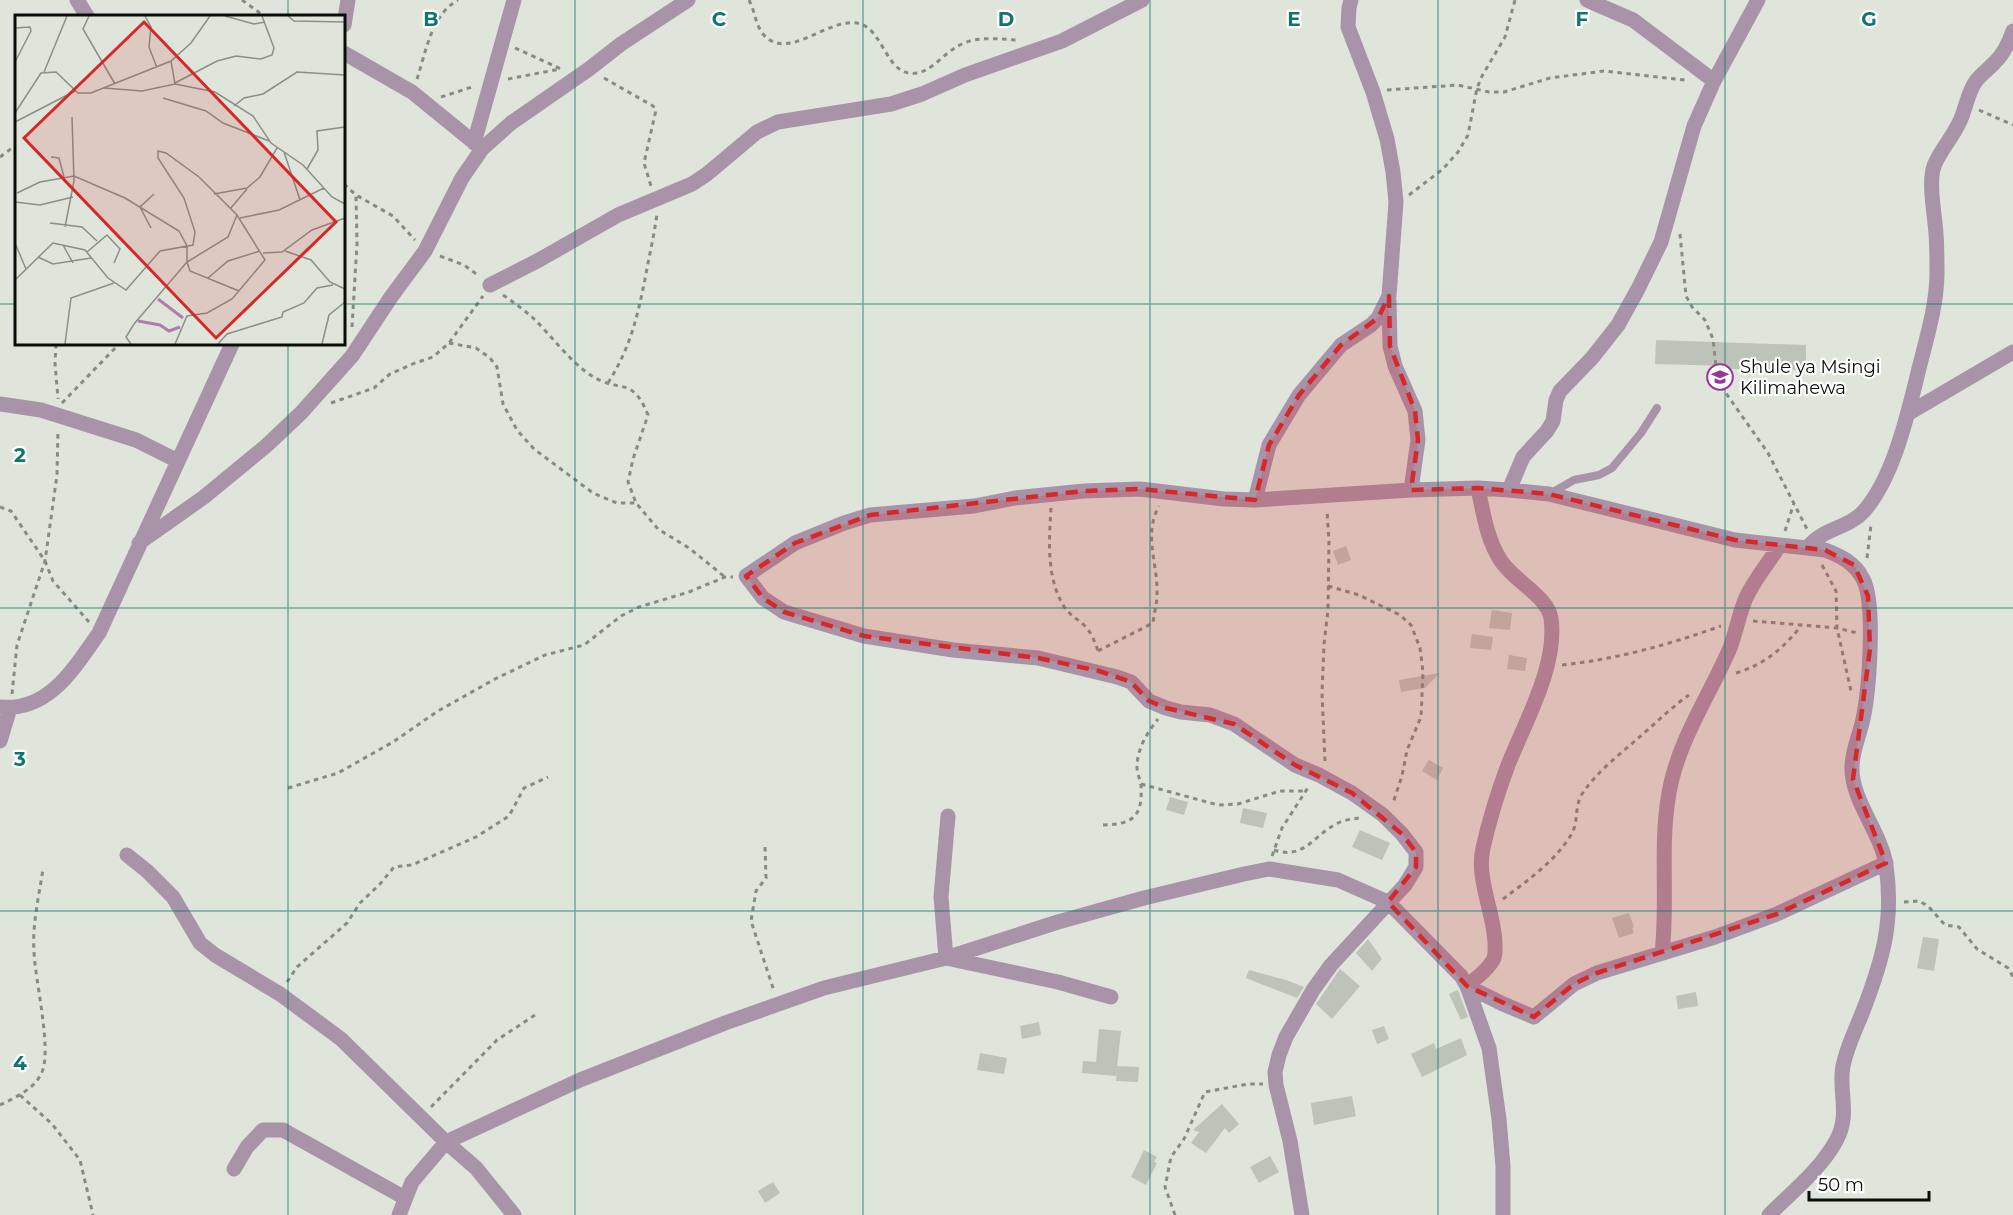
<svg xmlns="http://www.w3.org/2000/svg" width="2013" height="1215" font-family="Montserrat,sans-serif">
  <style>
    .building { fill: #bec3ba }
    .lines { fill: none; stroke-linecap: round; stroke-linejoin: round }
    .path { stroke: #878b84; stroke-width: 3; stroke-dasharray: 4.5 4.5; stroke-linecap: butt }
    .lane { stroke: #a993a8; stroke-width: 8 }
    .street { stroke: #a993a8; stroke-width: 15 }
    .marked { fill: #d62828; fill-opacity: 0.2; stroke: #d62828; stroke-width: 4.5; stroke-dasharray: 12 8; stroke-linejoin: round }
    .grid { fill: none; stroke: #0f766e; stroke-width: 1.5; stroke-opacity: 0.55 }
    .labels { text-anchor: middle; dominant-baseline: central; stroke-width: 4.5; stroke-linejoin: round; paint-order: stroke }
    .poi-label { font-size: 18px; fill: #0b0d0a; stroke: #fff; text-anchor: start }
    .inset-river { fill: none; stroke: #af7ead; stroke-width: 3 }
    .inset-road { fill: none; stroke: #8a8f87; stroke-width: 1.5 }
    .view { fill: #d62828; fill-opacity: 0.15; stroke: #d62828; stroke-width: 3 }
    .inset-edge { fill: none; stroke: #0b0d0a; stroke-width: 3 }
    .grid-label { font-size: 20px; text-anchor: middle; font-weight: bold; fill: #0f766e; stroke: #fff; stroke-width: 4.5; stroke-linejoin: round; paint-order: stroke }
  </style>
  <rect width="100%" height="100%" fill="#dfe5db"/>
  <path class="building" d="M 1656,340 L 1806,345 L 1806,370 L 1728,369 L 1728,366 L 1655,364 Z
    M 1346,546 L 1351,560 L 1338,565 L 1333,551 Z
    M 1492,610 L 1512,613 L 1510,630 L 1489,628 Z
    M 1472,634 L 1493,637 L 1491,650 L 1470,648 Z
    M 1509,655 L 1527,658 L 1525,671 L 1507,669 Z
    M 1440,673 L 1425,688 L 1401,692 L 1399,680 Z
    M 1429,760 L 1443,768 L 1437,780 L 1422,771 Z
    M 1170,797 L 1188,802 L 1184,815 L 1166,810 Z
    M 1243,808 L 1267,813 L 1263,828 L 1240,823 Z
    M 1360,830 L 1390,843 L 1382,860 L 1352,847 Z
    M 1629,913 L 1634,927 L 1632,928 L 1634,933 L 1619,938 L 1612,918 Z
    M 1923,937 L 1939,939 L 1934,971 L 1917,968 Z
    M 1368,939 L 1382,959 L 1372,971 L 1356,953 Z
    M 1340,969 L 1360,986 L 1332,1019 L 1316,1004 Z
    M 1249,970 L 1286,980 L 1304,987 L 1297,998 L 1246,978 Z
    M 1458,990 L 1468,1017 L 1461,1020 L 1449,994 Z
    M 1696,992 L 1698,1006 L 1678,1009 L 1676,996 Z
    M 1039,1022 L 1041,1035 L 1022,1039 L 1020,1026 Z
    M 1384,1026 L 1389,1039 L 1377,1044 L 1372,1030 Z
    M 1099,1029 L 1121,1031 L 1116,1076 L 1082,1073 L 1083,1061 L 1096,1062 Z
    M 1461,1038 L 1467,1055 L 1422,1077 L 1411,1054 L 1434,1043 L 1436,1049 Z
    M 980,1053 L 1007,1058 L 1004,1074 L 977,1070 Z
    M 1117,1066 L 1139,1067 L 1138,1082 L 1116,1081 Z
    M 1352,1096 L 1356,1116 L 1314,1125 L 1311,1103 Z
    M 1222,1104 L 1239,1124 L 1229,1133 L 1225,1128 L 1206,1153 L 1191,1143 L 1199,1132 L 1193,1130 Z
    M 1144,1150 L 1157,1157 L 1154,1162 L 1157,1163 L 1146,1185 L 1131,1177 Z
    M 1270,1156 L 1279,1172 L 1259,1183 L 1250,1167 Z
    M 773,1182 L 780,1193 L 765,1203 L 758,1191 Z"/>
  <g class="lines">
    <path class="path" d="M 242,0 L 264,16
      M 749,0 C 755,11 755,24 763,34 C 788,64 830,14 861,24 C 885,33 887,78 917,73 C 931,71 943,55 955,48 C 973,35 996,39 1017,40
      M 515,48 L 561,69
      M 604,78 L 653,106 L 656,110 L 644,163 L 651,186
      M 417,79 C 426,52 431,15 458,0
      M 508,79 L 560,69
      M 1387,90 L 1458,85 L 1489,92 L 1504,92 L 1550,78 L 1604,71 L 1685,80
      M 441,97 L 475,86
      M 1979,110 L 2013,125
      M 0,157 L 16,145
      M 344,184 L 356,195 L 393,216 L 415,240
      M 1409,195 L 1443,169 L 1458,152 L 1468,135 L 1477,88 L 1482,76 L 1505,37 L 1515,0
      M 1680,234 L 1686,296 L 1692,307 L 1705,320 L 1713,339 L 1717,375 L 1723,389 L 1768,453 L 1807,529
      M 440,256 L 464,265 L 479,276
      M 503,295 C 513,302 523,309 532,317 C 551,335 571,363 592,376 C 620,394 632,375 648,415 L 633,459 L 628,482 L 636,503 L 658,529 L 689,548 L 725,577
      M 352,327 L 357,244 L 356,195
      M 449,343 L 476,348 L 490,358 L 497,367 L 503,404 L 517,430 L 534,449 L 593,493 L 617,503 L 636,503
      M 56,344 L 55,363 L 58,399
      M 608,383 C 630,348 637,319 645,279 C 649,257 654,236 657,214
      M 62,403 L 119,344
      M 331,403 L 374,388 L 390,374 L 415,363 L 433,357 L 449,343 L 483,296
      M 0,507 L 11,511 L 45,561 L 53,581 L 89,622
      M 1051,508 C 1049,541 1046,579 1065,608 C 1071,616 1079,620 1086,627 C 1092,634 1095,642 1098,651
      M 1785,531 L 1794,503
      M 1867,558 L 1871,525
      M 1822,565 L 1836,591 L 1837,628 L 1851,691
      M 1328,586 L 1359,595 L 1400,615 L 1411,625 L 1420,648 L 1423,672 L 1421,717 L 1407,750 L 1402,776 L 1393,803
      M 1753,621 L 1837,628 L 1857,633
      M 1098,651 L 1153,623 C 1154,613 1157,604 1157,594 C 1158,563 1143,535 1159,506
      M 1562,665 C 1617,659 1668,645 1721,626
      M 1736,673 C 1763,665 1783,649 1801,626
      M 12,694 L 17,645 L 45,561 L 57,475 L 58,430
      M 1325,761 L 1322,693 L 1324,644 L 1328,610 L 1329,541 L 1327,510
      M 1141,784 L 1218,805 L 1238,804 L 1280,791 L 1304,791
      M 288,788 L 338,773 L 393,742 L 438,711 L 495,679 L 545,655 L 584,645 L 621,616 L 639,607 L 689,592 L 725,577 L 733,577
      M 1103,825 C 1132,824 1143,818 1141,785 C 1140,779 1137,773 1137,767 C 1137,749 1147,733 1158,719
      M 765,847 L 766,878 L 756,891 L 751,921 L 774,991
      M 1274,850 C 1304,860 1313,836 1336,824 C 1343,820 1352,819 1359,818
      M 1272,856 L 1282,828 L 1309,786
      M 1503,899 C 1527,881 1557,860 1572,833 C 1579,820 1574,807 1582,794 C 1598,770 1623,752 1644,733 C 1659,720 1673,706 1689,695
      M 1904,902 L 1919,901 L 1928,906 L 1945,925 L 1959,927 L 1977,949 L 2008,968 L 2013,977
      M 287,982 L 297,967 L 347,923 L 360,903 L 380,884 L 394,867 L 412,865 L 476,837 L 509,816 L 524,788 L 548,777
      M 20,1095 L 52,1124 L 80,1160 L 93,1215
      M 0,1105 C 16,1097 35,1089 42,1072 C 52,1049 35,980 34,952 C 32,925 39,896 43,869
      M 431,1107 L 497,1040 L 535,1015
      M 1175,1215 L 1165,1187 L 1171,1157 L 1184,1139 L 1205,1092 L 1248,1084 L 1263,1084"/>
    <path class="lane" d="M 1551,493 L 1574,480 L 1599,475 L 1612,468 L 1641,433 L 1657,408"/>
    <path class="street" d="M 77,0 L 87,16
      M 1587,0 L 1633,20 L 1714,81
      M 344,25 L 348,0
      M 344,53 L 412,92 L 482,149
      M 474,143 L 514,0
      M 490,285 L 539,260 L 618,215 L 692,184 L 707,174 L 757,132 L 778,122 L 891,104 L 922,94 L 965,75 L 1062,41 L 1142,0
      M 1389,300 L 1390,346 L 1395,366 L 1415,411 L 1418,440 L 1411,490
      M 0,404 L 41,410 L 136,440 L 178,461
      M 1909,413 L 2013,352
      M 1478,488 C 1483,512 1487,540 1501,561 C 1515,582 1547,596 1551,618 C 1558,665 1525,722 1508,765 C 1498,792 1489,821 1483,848 C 1476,879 1494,912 1495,943 C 1495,949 1496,955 1493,960 C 1488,970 1476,978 1467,986 L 1503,1004 L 1534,1017 L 1574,984 L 1597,973 L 1715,937 L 1777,914 L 1886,863
      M 1509,490 L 1523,457 L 1547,431 L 1553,421 L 1556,400 L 1560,391 L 1592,358 L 1618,325 L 1638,289 L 1661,242 L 1694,126 L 1714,81 L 1758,0
      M 1255,500 L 1269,445 L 1299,395 L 1341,345 L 1371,325 L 1378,318 L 1389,296 L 1396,202 L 1393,172 L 1387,139 L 1373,92 L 1348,27 L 1349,8 L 1351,0
      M 139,543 L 204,497 L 266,446 L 301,413 L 352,356 L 391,297 L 425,251 L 462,178 L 482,149 L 511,123 L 589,69 L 621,44 L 688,0
      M 1808,547 C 1823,528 1848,529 1864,511 C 1892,479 1906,421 1916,381 C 1924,345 1936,313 1937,275 C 1937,261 1937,247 1936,234 C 1935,216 1928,183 1934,166 C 1940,151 1952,138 1959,123 C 1966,110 1967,93 1976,81 C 1981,74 1989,69 1995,62 C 2004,54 2009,42 2013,31
      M 0,707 C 49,712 74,668 99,633 L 232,344
      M 0,741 L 10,708
      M 948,816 L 941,897 L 946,958 L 1058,982 L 1111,997
      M 127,855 L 147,871 L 173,897 L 200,943 L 215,955 L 280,994 L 341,1039 L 446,1142 L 476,1168 L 514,1215
      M 1662,953 C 1668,902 1660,850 1668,799 C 1676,743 1708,699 1730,648 C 1736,632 1739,615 1745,600 C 1753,581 1768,564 1779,546
      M 234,1169 L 247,1147 L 263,1130 L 283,1130 L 405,1198
      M 399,1215 L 412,1182 L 446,1142 L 580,1080 L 725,1023 L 824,988 L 946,958 L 1058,922 L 1144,898 L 1244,874 L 1269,869 L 1338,880 L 1388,902 L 1461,976 L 1467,986 L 1489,1048 L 1499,1119 L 1503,1166 L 1503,1215
      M 1302,1215 L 1290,1141 L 1276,1085 L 1275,1072 L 1279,1055 L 1286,1037 L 1313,990 L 1331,965 L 1405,885 L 1416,867 L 1416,852 L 1402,834 L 1383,815 L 1352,793 L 1319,775 L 1295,765 L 1234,724 L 1210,715 L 1181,712 L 1166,708 L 1149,701 L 1131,682 L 1117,677 L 1038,658 L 953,650 L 864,636 L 784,612 L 763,598 L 746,576 L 795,543 L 844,523 L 870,515 L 974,506 L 1015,498 L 1084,491 L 1140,489 L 1224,499 L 1255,500 L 1411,490 L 1478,488 L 1509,490 L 1549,494 L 1735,540 L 1825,550 C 1841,556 1855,563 1863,579 C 1876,603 1869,691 1863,719 C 1860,734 1852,751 1852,767 C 1851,800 1881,832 1886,865 C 1894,921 1883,959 1863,1011 C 1856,1029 1847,1046 1843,1066 C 1838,1090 1851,1115 1836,1141 C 1820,1170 1792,1192 1769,1215"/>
  </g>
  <path class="marked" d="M 1389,296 L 1390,346 L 1415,411 L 1418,440 L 1411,490 L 1478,488 L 1549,494 L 1735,540 L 1825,550 L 1854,565 L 1868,596 L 1870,649 L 1853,779 L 1886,863 L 1777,914 L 1597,973 L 1574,984 L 1534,1017 L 1467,986 L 1388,902 L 1416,867 L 1416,852 L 1402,834 L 1352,793 L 1295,765 L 1234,724 L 1166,708 L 1149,701 L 1131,682 L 1099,671 L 1038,658 L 864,636 L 784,612 L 763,598 L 746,576 L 795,543 L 870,515 L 1084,491 L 1140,489 L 1255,500 L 1269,445 L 1299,395 L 1341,345 L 1378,318 Z"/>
  <path class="grid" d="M 288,0 L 288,16M 575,0 L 575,1215M 863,0 L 863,1215M 1150,0 L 1150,1215M 1438,0 L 1438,1215M 1725,0 L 1725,1215M 0,304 L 16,304M 344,304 L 2013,304M 288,344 L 288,1215M 0,608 L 2013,608M 0,911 L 2013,911"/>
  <defs>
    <g id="school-ring" transform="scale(1.35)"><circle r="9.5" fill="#fff" stroke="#983499" stroke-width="1.5"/><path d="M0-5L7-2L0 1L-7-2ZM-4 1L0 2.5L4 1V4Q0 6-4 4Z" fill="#983499"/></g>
  </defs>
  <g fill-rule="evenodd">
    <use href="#school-ring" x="1720" y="377"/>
  </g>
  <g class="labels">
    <g class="poi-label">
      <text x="1740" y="367">Shule ya Msingi<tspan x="1740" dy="21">Kilimahewa</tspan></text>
    </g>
  </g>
  <g transform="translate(15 15)">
    <rect width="330" height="330" fill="#dfe5db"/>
    <path class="inset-river" d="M 143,284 L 168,303M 123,306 L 145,310 L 154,316 L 165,312"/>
    <path class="inset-road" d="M 74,1 L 68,14 L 100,69M 130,1 L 136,12 L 134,32 L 142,53M 210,1 L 239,9 L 250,7M 273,1 L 279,6 L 330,7M 0,13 L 15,12 L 16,16 L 0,47M 156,46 L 160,69M 29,57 L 52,1M 160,68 L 202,46 L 221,41 L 246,44 L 257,40 L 259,33 L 247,1M 89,73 L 127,76 L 160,69 L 200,77 L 238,101 L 256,128 L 288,150 L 317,182 L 330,189M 148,83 L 191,96 L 208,108 L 254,126M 219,91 L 229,83 L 248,79 L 282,57 L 330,60M 0,98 L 26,58 L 41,57 L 63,78 L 76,78 L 156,46 L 176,28 L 195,1M 0,107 L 60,76M 269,137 L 285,185M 36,142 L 44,143 L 49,162M 292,154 L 303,135 L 302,116 L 330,112M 0,166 L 0,187M 2,178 L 25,167 L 59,161 L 110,183 L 164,216 L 172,231 L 172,247 L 119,309 L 111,322 L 116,329M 199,179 L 232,173 L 245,162 L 262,133M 0,187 L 25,190 L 58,182M 215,194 L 232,174M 222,200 L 213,222 L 172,247 L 175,256 L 224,276M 225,203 L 264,195 L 309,173M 35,208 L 67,212 L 82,226M 50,212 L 59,166 L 57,102M 136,213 L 125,192 L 139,179M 0,228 L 11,254M 48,230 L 58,248M 270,236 L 296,245 L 315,267 L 330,274M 72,237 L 92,220 L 105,234 L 99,248M 248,238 L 267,237 L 297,215 L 330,203M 23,242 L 38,249 L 76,243M 193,263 L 213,246 L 245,236M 0,265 L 38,228 L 70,235 L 93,263 L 111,275 L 145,236 L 178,230 L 180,217 L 169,183 L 143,143 L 143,136 L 151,138 L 184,162 L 222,200 L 250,245 L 217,284 L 192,298 L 172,301 L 160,329M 50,329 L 56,283 L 99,268M 203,329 L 212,319 L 267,302 L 268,297 L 289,288 L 302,273 L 318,270M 307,329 L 314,300 L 330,287"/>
    <path class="view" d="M 129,7 L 321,207 L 201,323 L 9,123 Z"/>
    <rect width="330" height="330" class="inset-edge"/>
  </g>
  <g class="grid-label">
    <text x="431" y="26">B</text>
    <text x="719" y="26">C</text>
    <text x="1006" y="26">D</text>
    <text x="1294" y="26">E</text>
    <text x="1582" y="26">F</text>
    <text x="1869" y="26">G</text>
    <text x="20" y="462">2</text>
    <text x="20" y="766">3</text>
    <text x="20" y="1070">4</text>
  </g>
  <path d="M1809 1191v9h120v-9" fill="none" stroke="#0b0d0a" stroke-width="3"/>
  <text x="1818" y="1191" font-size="18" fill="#0b0d0a" stroke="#ffffff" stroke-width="4.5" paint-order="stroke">50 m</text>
</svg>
